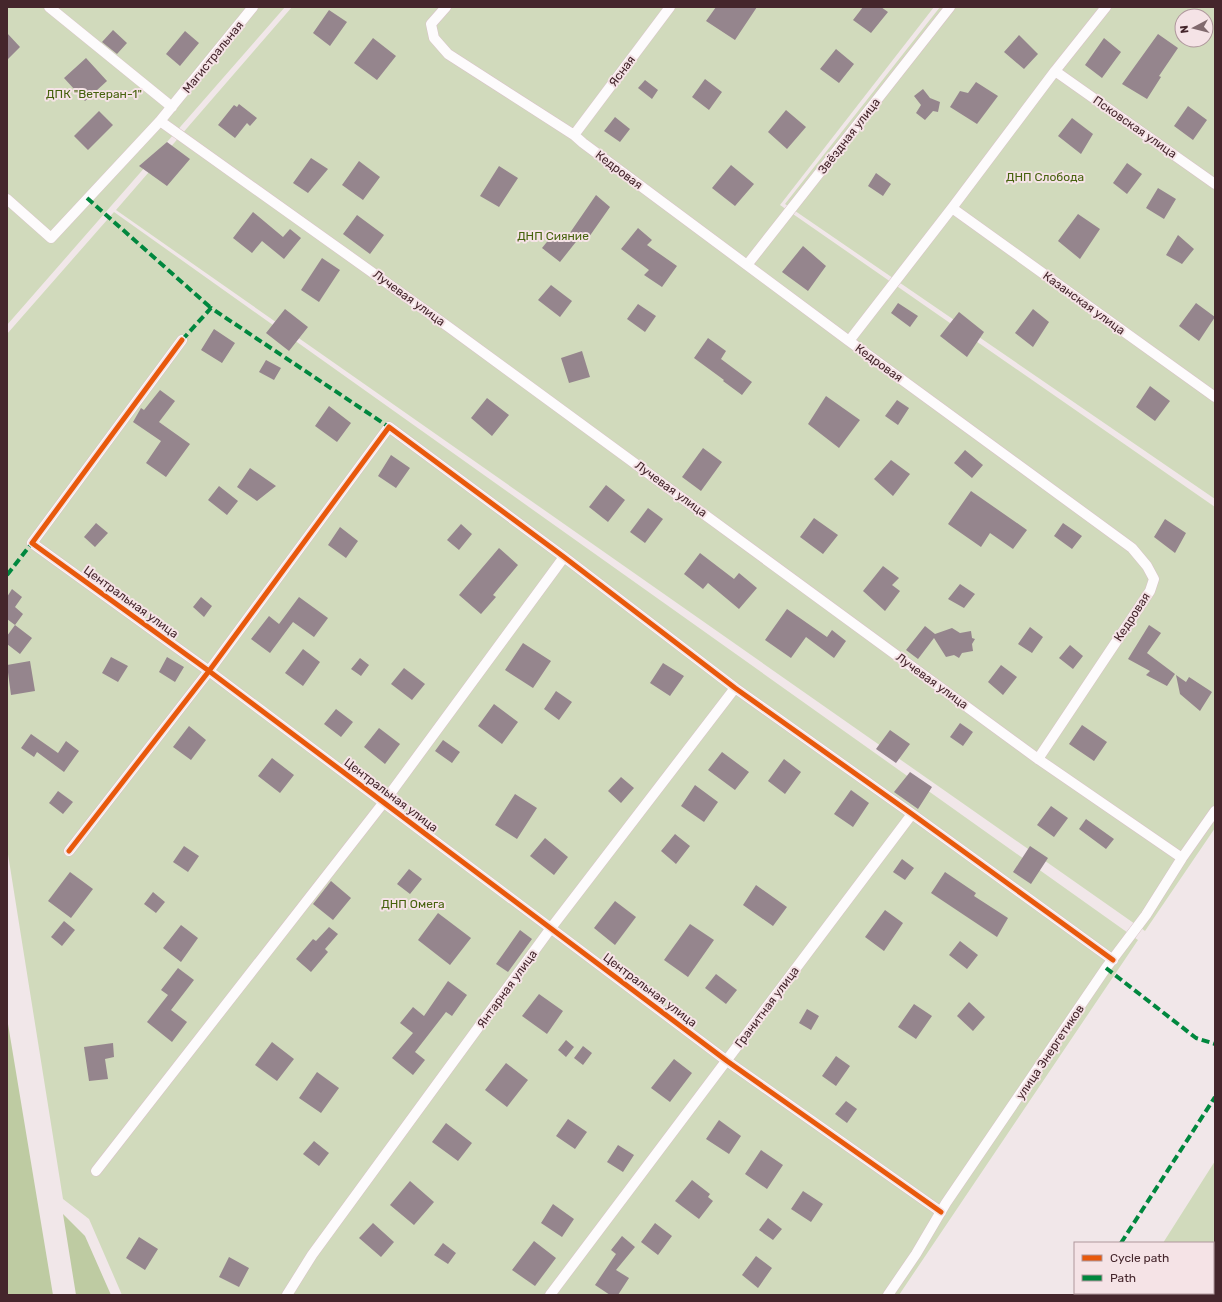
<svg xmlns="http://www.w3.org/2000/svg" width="1222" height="1302" font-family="Rubik,sans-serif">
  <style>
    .green { fill: #d1dabc; fill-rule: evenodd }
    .forest { fill: #becba2 }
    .building { fill: #95858d }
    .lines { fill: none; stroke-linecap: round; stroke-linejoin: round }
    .street-casing { stroke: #d8c3c7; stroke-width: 11 }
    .street { stroke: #fdfbfc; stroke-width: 10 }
    .quiet { stroke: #00873e; stroke-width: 4; stroke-dasharray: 8 4; stroke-linecap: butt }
    .cycleway-casing { stroke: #f5e3e6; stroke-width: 8 }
    .cycleway { stroke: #e8590c; stroke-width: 5 }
    .labels { text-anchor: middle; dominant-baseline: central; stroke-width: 4; stroke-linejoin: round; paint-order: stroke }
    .street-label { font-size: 12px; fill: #45262c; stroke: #f5e3e6 }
    .park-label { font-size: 12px; fill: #46620d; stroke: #f5e3e6 }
  </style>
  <rect width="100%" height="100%" fill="#f1e7e9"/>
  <path class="green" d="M 7,7 L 285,7 L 7,325 Z
    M 292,7 L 934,7 L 780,205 L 1215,507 L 1215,828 L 1145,931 L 116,210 Z
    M 940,7 L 1215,7 L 1215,499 L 785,204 ZM 1182,16 L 1206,16 L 1206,40 L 1182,40 Z
    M 114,212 L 1138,940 L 899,1295 L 122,1295 L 89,1219 L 63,1199 L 7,848 L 7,334 Z
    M 1215,1161 L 1215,1295 L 1130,1295 L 1131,1293 L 1213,1293 L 1213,1243 L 1163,1243 Z"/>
  <path class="forest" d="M 7,1018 L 53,1295 L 7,1295 Z
    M 63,1214 L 85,1236 L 111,1295 L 76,1295 Z"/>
  <path class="building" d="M 716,7 L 757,7 L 735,40 L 706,21 Z
    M 863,7 L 881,7 L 888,12 L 871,33 L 853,20 Z
    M 329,10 L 347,22 L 330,46 L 313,33 Z
    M 113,30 L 127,43 L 117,54 L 102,42 Z
    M 185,31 L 199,43 L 180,66 L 166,54 Z
    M 7,33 L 20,47 L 7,60 Z
    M 1158,34 L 1178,48 L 1159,76 L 1161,77 L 1147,99 L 1122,84 Z
    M 1019,35 L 1038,54 L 1024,69 L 1004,52 Z
    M 373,38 L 396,56 L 377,80 L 354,63 Z
    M 1104,38 L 1121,52 L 1102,78 L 1085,65 Z
    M 836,49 L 854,64 L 839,83 L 820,69 Z
    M 86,58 L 107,81 L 85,101 L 64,78 Z
    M 705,79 L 722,92 L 709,110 L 692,97 Z
    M 645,80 L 658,90 L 652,99 L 638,88 Z
    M 976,82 L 998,96 L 977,124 L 950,107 L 960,91 L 968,93 Z
    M 923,89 L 930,98 L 940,102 L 938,112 L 933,111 L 925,120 L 916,113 L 921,105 L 914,96 Z
    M 239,104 L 257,118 L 250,126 L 247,123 L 235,138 L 218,125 L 234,105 L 237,107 Z
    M 1188,106 L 1207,120 L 1193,140 L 1174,126 Z
    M 786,110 L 806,127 L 787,149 L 768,132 Z
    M 99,111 L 113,125 L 88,150 L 74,136 Z
    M 615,117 L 630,129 L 620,142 L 604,131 Z
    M 1072,118 L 1093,134 L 1081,154 L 1058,136 Z
    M 167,142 L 190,159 L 167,186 L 139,166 Z
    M 311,158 L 328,169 L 308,193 L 293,183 Z
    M 359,161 L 380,177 L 363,200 L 342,185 Z
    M 1127,163 L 1142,174 L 1127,194 L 1113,183 Z
    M 731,165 L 754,184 L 735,206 L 712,188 Z
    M 499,166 L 518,178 L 499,207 L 480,196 Z
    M 876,173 L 891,184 L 883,196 L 868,186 Z
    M 1158,188 L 1176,199 L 1164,219 L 1146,208 Z
    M 596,195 L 610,207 L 589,237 L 583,233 L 560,262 L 542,248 L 555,232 L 565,240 Z
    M 253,212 L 283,237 L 290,229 L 301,238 L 284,259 L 262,241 L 252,253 L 233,238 Z
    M 1078,214 L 1100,229 L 1080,259 L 1058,241 Z
    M 357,215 L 384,235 L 370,254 L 343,234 Z
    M 638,228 L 652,240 L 647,245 L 677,266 L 662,287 L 644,275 L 649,270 L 621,249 Z
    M 1178,235 L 1194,249 L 1182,264 L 1166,255 Z
    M 803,246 L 826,266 L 808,291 L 782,272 Z
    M 322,258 L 340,270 L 319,302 L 301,290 Z
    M 551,285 L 572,301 L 560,317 L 538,300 Z
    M 898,303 L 918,316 L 910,327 L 891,313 Z
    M 1196,303 L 1215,317 L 1199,341 L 1179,326 Z
    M 638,304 L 656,316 L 645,332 L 627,319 Z
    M 285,309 L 308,327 L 289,351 L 266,333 Z
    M 1033,309 L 1049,322 L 1033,347 L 1015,333 Z
    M 959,312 L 984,332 L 967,357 L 940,336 Z
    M 214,329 L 235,343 L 222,363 L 201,350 Z
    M 708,338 L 726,351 L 721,359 L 752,382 L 742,395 L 723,381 L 724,380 L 694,358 Z
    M 582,351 L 590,377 L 569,383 L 561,358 Z
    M 266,360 L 281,368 L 274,380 L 259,372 Z
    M 1150,386 L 1170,401 L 1155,421 L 1136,407 Z
    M 160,390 L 175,401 L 159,422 L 190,444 L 166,477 L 146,463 L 161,441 L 133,422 L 141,408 L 144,410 Z
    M 826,396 L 860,420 L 839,448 L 808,424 Z
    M 487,398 L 509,415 L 492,436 L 471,418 Z
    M 897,400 L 909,408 L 898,425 L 885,416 Z
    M 329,406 L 351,423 L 337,442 L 315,426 Z
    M 703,448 L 722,462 L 701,491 L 682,477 Z
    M 965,450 L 983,465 L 972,478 L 954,463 Z
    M 391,455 L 410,468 L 396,488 L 378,476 Z
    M 891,460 L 910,474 L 893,496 L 874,479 Z
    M 250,468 L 276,486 L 257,501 L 237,487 Z
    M 606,485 L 625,500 L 608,522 L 589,507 Z
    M 219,486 L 238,501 L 227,515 L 208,500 Z
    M 971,491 L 1027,530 L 1013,549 L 990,533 L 981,547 L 948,524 Z
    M 648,508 L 663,519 L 645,543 L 630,532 Z
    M 814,518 L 838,535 L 823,554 L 800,537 Z
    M 1165,519 L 1186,533 L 1175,553 L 1154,537 Z
    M 96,523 L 108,533 L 95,547 L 84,537 Z
    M 1063,523 L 1082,536 L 1072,549 L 1054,536 Z
    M 461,524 L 472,534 L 459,550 L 447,540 Z
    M 340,527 L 358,541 L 346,558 L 328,545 Z
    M 499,548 L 518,565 L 493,595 L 496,597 L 481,614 L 459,595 Z
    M 700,553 L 734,579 L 739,573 L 757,588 L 739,609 L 708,583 L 703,589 L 684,574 Z
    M 883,566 L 899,578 L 892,585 L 900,591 L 885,611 L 863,591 Z
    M 960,584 L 975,594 L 964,608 L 948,599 Z
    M 12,589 L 22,597 L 15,607 L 23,614 L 15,625 L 7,619 L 7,597 Z
    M 201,597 L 212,606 L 204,617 L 193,607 Z
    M 299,597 L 328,618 L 314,637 L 293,622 L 270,653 L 251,639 L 269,616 L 279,624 Z
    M 787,609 L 827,637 L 832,630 L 846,641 L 834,658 L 806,637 L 791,658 L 765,640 Z
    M 15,625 L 32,638 L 20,654 L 7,644 L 7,636 Z
    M 1149,625 L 1161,633 L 1147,653 L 1175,674 L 1167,686 L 1146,675 L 1150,671 L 1128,659 Z
    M 925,626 L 935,634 L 952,628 L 960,633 L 971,631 L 972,638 L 975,639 L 972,644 L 973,651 L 962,653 L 959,658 L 954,655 L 946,657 L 934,638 L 918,659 L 906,650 Z
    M 1030,627 L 1043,637 L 1032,653 L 1018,644 Z
    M 523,643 L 551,661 L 533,688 L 505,670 Z
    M 1070,645 L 1083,656 L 1073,669 L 1059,658 Z
    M 303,649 L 320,662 L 303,686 L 285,673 Z
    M 111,657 L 128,666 L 118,682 L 102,673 Z
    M 167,657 L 184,667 L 175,682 L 159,672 Z
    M 360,658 L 369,665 L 361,676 L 351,669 Z
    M 30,661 L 35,691 L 11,695 L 7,665 Z
    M 663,663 L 684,676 L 670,696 L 650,683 Z
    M 1001,665 L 1017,677 L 1003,695 L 988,682 Z
    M 404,668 L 425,684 L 412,700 L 391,684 Z
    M 1176,675 L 1186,682 L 1189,677 L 1212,692 L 1200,711 L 1180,694 Z
    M 556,691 L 572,702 L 559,720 L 544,709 Z
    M 494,704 L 518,722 L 502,744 L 478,726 Z
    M 336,709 L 353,722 L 341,737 L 324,724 Z
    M 960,723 L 973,732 L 963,746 L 950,737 Z
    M 1082,725 L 1107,742 L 1094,761 L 1069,744 Z
    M 189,726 L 206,740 L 191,760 L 173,747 Z
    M 379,728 L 400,744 L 385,764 L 364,747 Z
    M 890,730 L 910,744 L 896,763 L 876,749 Z
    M 31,734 L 58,753 L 66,741 L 79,751 L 64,772 L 37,752 L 34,757 L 21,748 Z
    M 443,740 L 460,752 L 452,763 L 435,751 Z
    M 722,752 L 749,772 L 735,790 L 708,770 Z
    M 272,758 L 294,775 L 280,793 L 258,776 Z
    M 784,759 L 801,772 L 785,794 L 768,781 Z
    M 910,772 L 932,787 L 918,809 L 894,792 Z
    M 621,777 L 634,788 L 621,803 L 608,791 Z
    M 695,785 L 718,802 L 704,822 L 681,806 Z
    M 851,790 L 869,803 L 853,827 L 834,814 Z
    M 58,791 L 73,802 L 63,814 L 49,803 Z
    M 515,794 L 537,808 L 517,839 L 495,825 Z
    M 1051,806 L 1068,818 L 1054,837 L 1037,825 Z
    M 1086,819 L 1114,839 L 1106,849 L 1079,829 Z
    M 675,834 L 690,846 L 676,864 L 661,851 Z
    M 545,838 L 568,857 L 554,875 L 530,856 Z
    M 184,846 L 199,856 L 188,872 L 173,862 Z
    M 1030,846 L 1048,858 L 1031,884 L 1013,872 Z
    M 902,859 L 914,868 L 905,880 L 893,872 Z
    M 409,869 L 422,879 L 410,894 L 397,884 Z
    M 70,872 L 93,889 L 71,918 L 48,901 Z
    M 945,872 L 976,893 L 974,896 L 1008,918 L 997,937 L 931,893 Z
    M 331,881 L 351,898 L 333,920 L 313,904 Z
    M 756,885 L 787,907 L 773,926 L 743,905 Z
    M 153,892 L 165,902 L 156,913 L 144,904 Z
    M 615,901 L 636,917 L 615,945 L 594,928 Z
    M 885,910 L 903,923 L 884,951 L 865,937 Z
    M 438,913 L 471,938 L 450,965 L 418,940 Z
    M 64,921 L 75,930 L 62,946 L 51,937 Z
    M 690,924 L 714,940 L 688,977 L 664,960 Z
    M 181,925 L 198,938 L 181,962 L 163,948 Z
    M 329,927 L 338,934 L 325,949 L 328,952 L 311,972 L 296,959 L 313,939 L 316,941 Z
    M 520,930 L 532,939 L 508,972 L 496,964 Z
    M 960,941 L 978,955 L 967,969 L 949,955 Z
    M 178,968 L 194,980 L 171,1010 L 187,1022 L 172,1042 L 147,1022 L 168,995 L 161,990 Z
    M 716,974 L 737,990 L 726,1004 L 705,988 Z
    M 448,981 L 467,995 L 452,1016 L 446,1012 L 415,1052 L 425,1060 L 413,1075 L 392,1058 L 413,1033 L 400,1023 L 413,1007 L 424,1016 Z
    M 539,994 L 563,1011 L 547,1034 L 522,1016 Z
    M 969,1002 L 985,1017 L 973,1031 L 957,1016 Z
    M 914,1004 L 932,1016 L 916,1039 L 898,1027 Z
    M 807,1009 L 819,1016 L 811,1030 L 799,1023 Z
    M 566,1040 L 574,1047 L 566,1057 L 558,1050 Z
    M 272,1042 L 294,1059 L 277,1081 L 255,1065 Z
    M 113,1043 L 114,1057 L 105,1059 L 108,1079 L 89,1081 L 84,1047 Z
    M 583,1046 L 592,1053 L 583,1065 L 574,1058 Z
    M 836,1056 L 850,1066 L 836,1086 L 822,1076 Z
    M 674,1059 L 692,1073 L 670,1102 L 651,1088 Z
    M 506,1063 L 528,1080 L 507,1107 L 485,1090 Z
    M 317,1072 L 339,1088 L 321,1113 L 299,1098 Z
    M 846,1101 L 857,1109 L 847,1123 L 835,1114 Z
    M 568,1119 L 587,1132 L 575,1149 L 556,1136 Z
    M 719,1120 L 741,1136 L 729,1154 L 706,1139 Z
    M 446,1123 L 472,1143 L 458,1161 L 432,1142 Z
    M 314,1141 L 329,1153 L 319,1166 L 303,1154 Z
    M 618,1145 L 634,1155 L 623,1172 L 607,1162 Z
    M 761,1150 L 783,1165 L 767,1189 L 745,1174 Z
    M 692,1180 L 710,1194 L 708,1197 L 713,1201 L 699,1219 L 675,1201 Z
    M 410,1181 L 434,1202 L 414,1225 L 390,1205 Z
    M 803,1191 L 823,1204 L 811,1222 L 791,1209 Z
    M 553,1204 L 574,1219 L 562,1237 L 541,1223 Z
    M 768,1218 L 782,1229 L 773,1240 L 759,1230 Z
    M 373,1223 L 394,1242 L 381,1257 L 359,1238 Z
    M 655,1223 L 672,1236 L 658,1255 L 641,1242 Z
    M 622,1236 L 635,1247 L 616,1270 L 629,1278 L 618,1295 L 610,1295 L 595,1285 L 616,1254 L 611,1250 Z
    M 139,1237 L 158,1249 L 145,1270 L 126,1258 Z
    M 534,1241 L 556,1258 L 535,1286 L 512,1270 Z
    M 443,1243 L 456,1253 L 448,1264 L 434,1255 Z
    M 756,1256 L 772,1268 L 758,1288 L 742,1275 Z
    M 229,1257 L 249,1268 L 239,1287 L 219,1277 Z"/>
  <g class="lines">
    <g class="street-casing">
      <path id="street" d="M 49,7 L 172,107
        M 446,7 L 431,24 L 434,38 L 448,54 L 574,135 L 583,143 L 849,341 L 1132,548 L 1147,566 L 1154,579 L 1150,591 L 1038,759
        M 1055,71 L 1215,184
        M 160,121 L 450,328 L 1038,759 L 1182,858
        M 574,135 L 670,7
        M 7,199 L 51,238 L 160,121 L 253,7
        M 952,208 L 1215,397
        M 747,265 L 950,7
        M 182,340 L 32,543 L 209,671 L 727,1061 L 941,1212
        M 849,341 L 952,208 L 1055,71 L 1106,7
        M 69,851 L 209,671 L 389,427 L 564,557 L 735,688 L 912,814 L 1113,960
        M 96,1171 L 384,802 L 564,557
        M 287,1295 L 312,1255 L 551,928 L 735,688
        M 550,1295 L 912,814
        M 888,1295 L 916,1254 L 946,1203 L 1106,968 L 1146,915 L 1182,858 L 1215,811"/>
    </g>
    <use href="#street" class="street"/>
    <path class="quiet" d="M 87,198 L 211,308
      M 182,340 L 211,308 L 389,427
      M 7,575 L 32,543
      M 1106,968 L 1196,1038 L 1215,1044
      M 1121,1243 L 1215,1097
      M 1088,1295 L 1089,1293"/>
    <g class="cycleway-casing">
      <path id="cycleway" d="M 182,340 L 32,543 L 209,671 L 727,1061 L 941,1212
        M 69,851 L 209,671 L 389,427 L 564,557 L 735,688 L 912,814 L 1113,960"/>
    </g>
    <use href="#cycleway" class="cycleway"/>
  </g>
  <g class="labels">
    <g class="street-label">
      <text transform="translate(213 57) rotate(-51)">Магистральная</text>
      <text transform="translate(622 71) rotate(-53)">Ясная</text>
      <text transform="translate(1135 127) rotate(35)">Псковская улица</text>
      <text transform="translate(849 136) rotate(-52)">Звёздная улица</text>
      <text transform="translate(619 170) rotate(37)">Кедровая</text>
      <text transform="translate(409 298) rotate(36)">Лучевая улица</text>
      <text transform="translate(1084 303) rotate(36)">Казанская улица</text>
      <text transform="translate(879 363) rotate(36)">Кедровая</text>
      <text transform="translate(671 489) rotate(36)">Лучевая улица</text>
      <text transform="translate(131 602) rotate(36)">Центральная улица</text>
      <text transform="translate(1132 617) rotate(-57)">Кедровая</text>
      <text transform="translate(932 681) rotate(36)">Лучевая улица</text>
      <text transform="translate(391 795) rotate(37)">Центральная улица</text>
      <text transform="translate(507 989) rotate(-54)">Янтарная улица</text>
      <text transform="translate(650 990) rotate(37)">Центральная улица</text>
      <text transform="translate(767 1007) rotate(-53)">Гранитная улица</text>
      <text transform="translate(1050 1052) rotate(-56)">улица Энергетиков</text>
    </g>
    <g class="park-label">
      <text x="94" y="94">ДПК "Ветеран-1"</text>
      <text x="1045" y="177">ДНП Слобода</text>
      <text x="553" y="236">ДНП Сияние</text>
      <text x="413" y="904">ДНП Омега</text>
    </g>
  </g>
  <rect width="1222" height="1302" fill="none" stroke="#45262c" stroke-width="16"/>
  <rect x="1074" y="1242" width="140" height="52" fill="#f5e3e6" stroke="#af979c"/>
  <rect x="1082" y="1255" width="20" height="6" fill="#e8590c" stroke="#af979c"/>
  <text x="1110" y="1262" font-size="12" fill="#45262c">Cycle path</text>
  <rect x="1082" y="1275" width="20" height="6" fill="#00873e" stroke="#af979c"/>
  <text x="1110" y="1282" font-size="12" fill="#45262c">Path</text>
  <g transform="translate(1194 28) rotate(263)"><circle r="19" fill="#f5e3e6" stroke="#af979c"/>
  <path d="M0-3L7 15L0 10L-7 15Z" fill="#816a6e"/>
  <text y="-6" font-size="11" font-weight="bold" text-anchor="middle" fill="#45262c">N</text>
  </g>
</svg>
